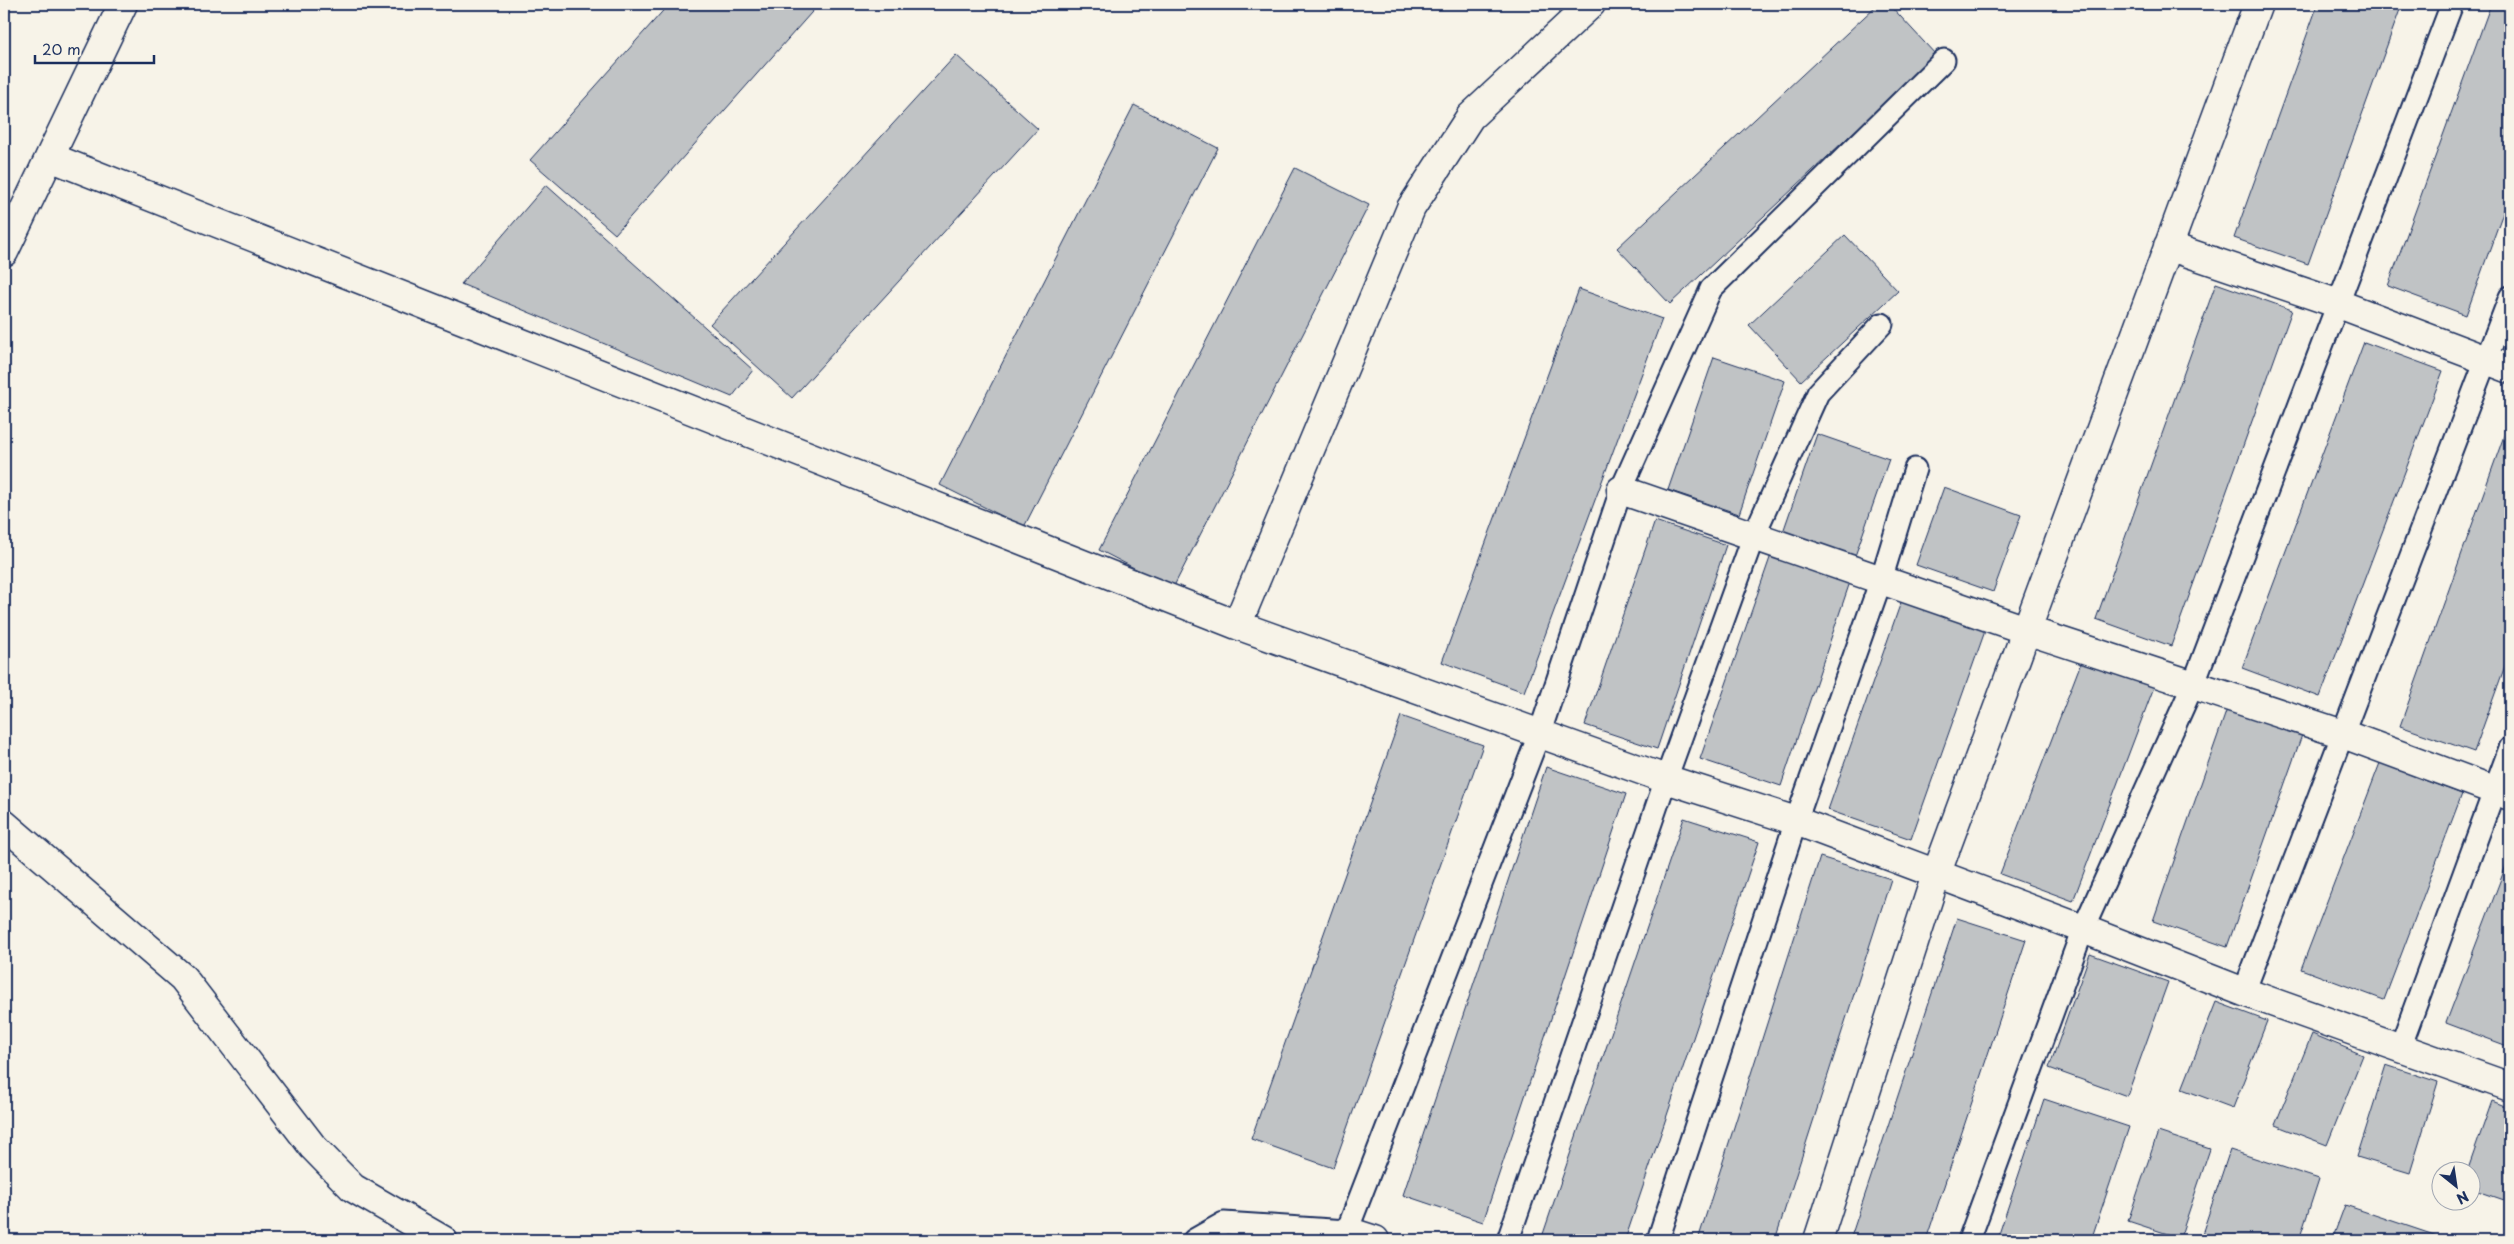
<svg xmlns="http://www.w3.org/2000/svg" width="2514" height="1244" font-family="'Playpen Sans',sans-serif">
  <style>
    .building { fill: #c0c3c5; stroke: #1b2f5e }
    .lines { fill: none; stroke-linecap: round; stroke-linejoin: round }
    .service-casing { stroke: #1b2f5e; stroke-width: 25 }
    .minor-casing { stroke: #1b2f5e; stroke-width: 31 }
    .tertiary-casing { stroke: #1b2f5e; stroke-width: 31 }
    .service { stroke: #f7f3e8; stroke-width: 21 }
    .minor { stroke: #f7f3e8; stroke-width: 28 }
    .tertiary { stroke: #f7f3e8; stroke-width: 28 }
  </style>
  <rect width="100%" height="100%" fill="#f7f3e8"/>
  <filter id="ink" filterUnits="userSpaceOnUse"><feTurbulence type="fractalNoise" baseFrequency=".02" numOctaves="2"/><feDisplacementMap in="SourceGraphic" scale="10" xChannelSelector="R" yChannelSelector="G"/><feConvolveMatrix kernelMatrix="1 2 1 2 8 2 1 2 1" color-interpolation-filters="sRGB"/></filter>
  <g filter="url(#ink)">
    <path class="building" d="M 669,4 L 819,4 L 615,234 L 530,160 Z
      M 1878,4 L 1889,4 L 1936,55 L 1670,304 L 1617,248 Z
      M 2318,4 L 2402,4 L 2308,264 L 2234,238 Z
      M 2491,4 L 2510,4 L 2510,193 L 2466,315 L 2388,286 Z
      M 956,55 L 1038,129 L 792,398 L 710,324 Z
      M 1134,105 L 1218,148 L 1024,527 L 940,485 Z
      M 1295,168 L 1369,205 L 1173,588 L 1099,550 Z
      M 546,185 L 753,370 L 732,397 L 461,284 Z
      M 1845,235 L 1898,291 L 1801,381 L 1749,325 Z
      M 2216,283 L 2292,310 L 2171,646 L 2096,619 Z
      M 1579,289 L 1662,319 L 1524,692 L 1442,662 Z
      M 2364,342 L 2443,371 L 2320,697 L 2242,668 Z
      M 1714,357 L 1785,381 L 1739,514 L 1668,490 Z
      M 2510,419 L 2510,652 L 2474,752 L 2400,726 Z
      M 1817,434 L 1889,459 L 1855,556 L 1783,532 Z
      M 1944,487 L 2021,515 L 1993,592 L 1916,565 Z
      M 1655,521 L 1726,545 L 1657,749 L 1585,725 Z
      M 1771,555 L 1850,582 L 1781,786 L 1700,759 Z
      M 1901,602 L 1985,631 L 1911,839 L 1828,810 Z
      M 2082,660 L 2154,687 L 2073,901 L 2000,874 Z
      M 2227,709 L 2302,735 L 2227,947 L 2153,921 Z
      M 1401,716 L 1483,745 L 1333,1168 L 1251,1139 Z
      M 2380,763 L 2462,794 L 2384,1000 L 2301,969 Z
      M 1546,767 L 1626,794 L 1483,1222 L 1403,1195 Z
      M 1684,818 L 1759,842 L 1625,1240 L 1541,1240 Z
      M 2510,855 L 2510,1047 L 2446,1023 Z
      M 1820,857 L 1891,879 L 1775,1240 L 1698,1240 Z
      M 1957,918 L 2026,940 L 1926,1240 L 1850,1240 Z
      M 2090,954 L 2168,982 L 2127,1096 L 2049,1068 Z
      M 2216,1002 L 2267,1021 L 2233,1108 L 2182,1089 Z
      M 2312,1034 L 2363,1055 L 2327,1145 L 2275,1125 Z
      M 2386,1065 L 2438,1082 L 2410,1173 L 2357,1157 Z
      M 2044,1099 L 2129,1127 L 2091,1240 L 1997,1240 Z
      M 2492,1101 L 2510,1108 L 2510,1202 L 2472,1189 L 2472,1172 L 2467,1172 Z
      M 2158,1132 L 2210,1149 L 2180,1238 L 2128,1221 Z
      M 2230,1150 L 2319,1179 L 2299,1240 L 2200,1240 Z
      M 2345,1205 L 2449,1240 L 2332,1240 Z"/>
    <g class="lines">
      <g class="service-casing">
        <path id="service" d="M 2244,992 L 2510,297
          M 2400,1048 L 2510,748
          M 1194,1240 L 1224,1223 L 1347,1231 L 1540,732 L 1621,490 L 1711,289 L 1944,60
          M 1508,1240 L 1666,779 L 1754,535 L 1818,393 L 1882,324
          M 1658,1240 L 1796,821 L 1881,580 L 1915,469
          M 1969,1240 L 2083,929 L 2193,685 L 2452,4"/>
      </g>
      <g class="minor-casing">
        <path id="minor" d="M 50,157 L 1237,625 L 1666,779 L 1796,821 L 2083,929 L 2244,992 L 2510,1087
          M 2168,246 L 2339,304 L 2510,369
          M 1621,490 L 2026,630 L 2343,734 L 2510,796
          M 1237,625 L 1411,208 L 1470,117 L 1591,4
          M 4,824 L 183,978 L 313,1147 L 353,1188 L 443,1240
          M 1818,1240 L 1936,875 L 2258,4"/>
      </g>
      <g class="tertiary-casing">
        <path id="tertiary" d="M 4,252 L 123,4
          M 1347,1231 L 1375,1240"/>
      </g>
      <use href="#service" class="service"/>
      <use href="#minor" class="minor"/>
      <use href="#tertiary" class="tertiary"/>
    </g>
  </g>
  <rect width="2514" height="1244" fill="none" stroke="#f7f3e8" stroke-width="20"/>
  <rect x="10" y="10" width="2494" height="1224" fill="none" stroke="#1b2f5e" stroke-width="2" filter="url(#ink)"/>
  <g transform="translate(2456 1186) rotate(150)"><circle r="24" fill="#f7f3e8" stroke="#9fa5b1"/>
  <path d="M0-4L9 19L0 12L-9 19Z" fill="#1b2f5e"/>
  <text y="-8" font-size="14" font-weight="bold" text-anchor="middle" fill="#1b2f5e">N</text>
  </g>
  <path d="M35 55v8h119v-8" fill="none" stroke="#1b2f5e" stroke-width="2.5"/>
  <text x="42" y="55" font-size="15" fill="#1b2f5e" stroke="#f7f3e8" stroke-width="4" paint-order="stroke">20 m</text>
</svg>
